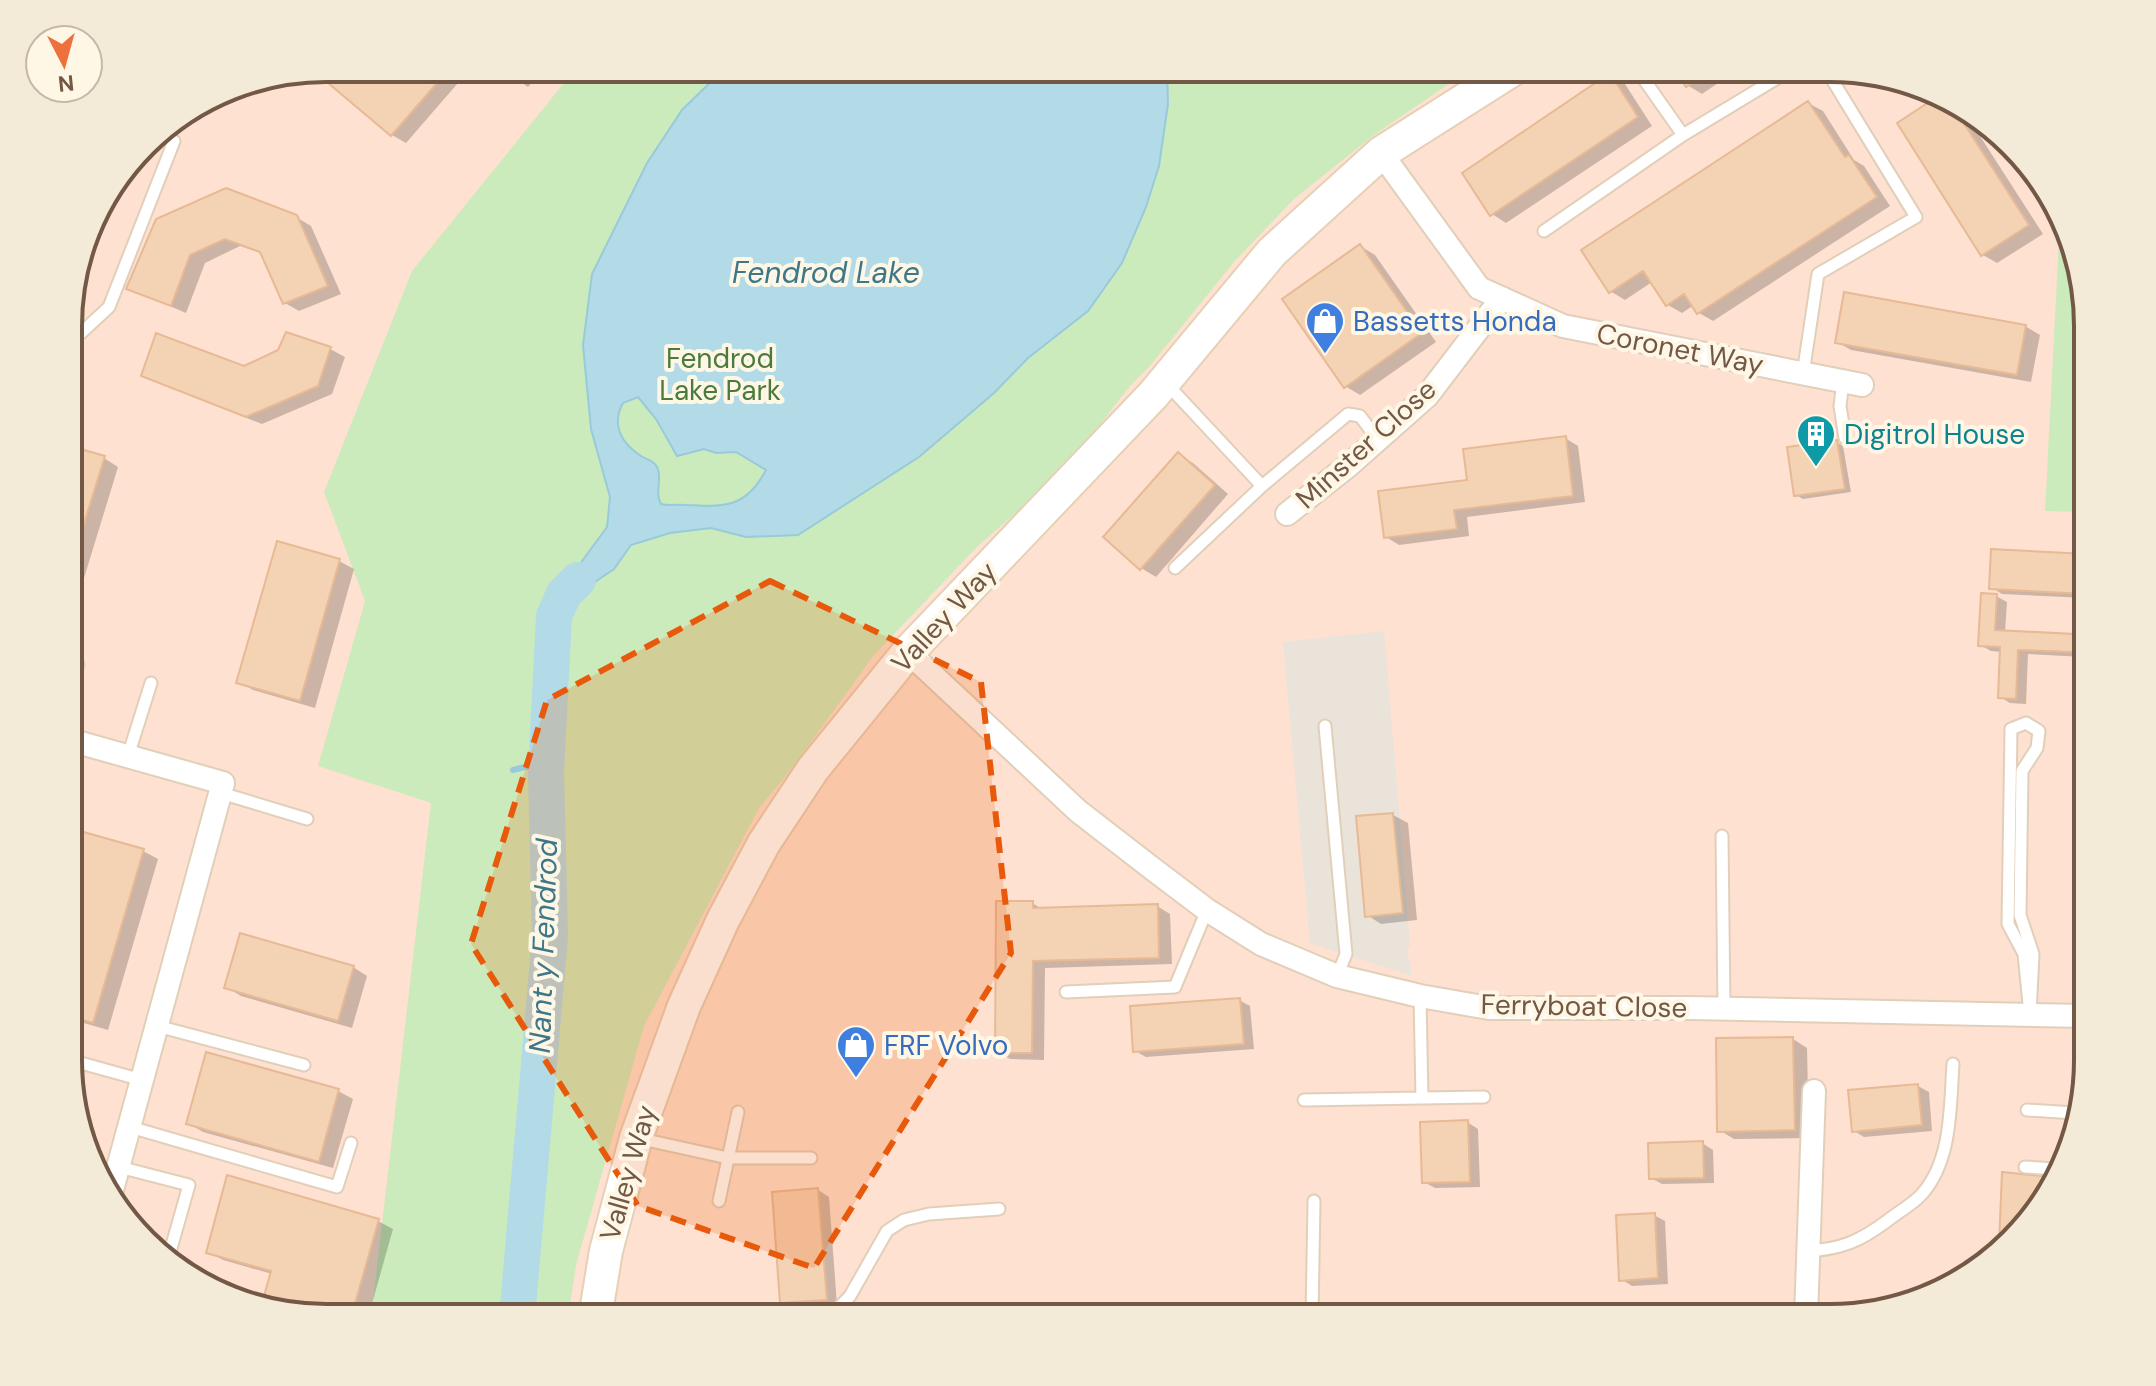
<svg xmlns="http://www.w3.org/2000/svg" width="2156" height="1386" font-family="'DM Sans',sans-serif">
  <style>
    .commercial { fill: #fee1d0 }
    .industrial { fill: #eae3da }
    .green { fill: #ccebbc }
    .water { fill: #b2dbe7; stroke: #98cad9; stroke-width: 2; fill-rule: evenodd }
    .shadow { fill: #0003 }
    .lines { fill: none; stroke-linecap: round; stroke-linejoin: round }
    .stream { stroke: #98cad9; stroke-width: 6 }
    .river { stroke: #b2dbe7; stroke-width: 36 }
    .building { fill: #f4d2b4; stroke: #e7b994; stroke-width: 2 }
    .lane-casing { stroke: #e1cfba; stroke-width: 15 }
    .street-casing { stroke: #e1cfba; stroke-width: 26 }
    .secondary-casing { stroke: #e6d1b7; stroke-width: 36 }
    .lane { stroke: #fff; stroke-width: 11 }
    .street { stroke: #fff; stroke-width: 22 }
    .secondary { stroke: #fff; stroke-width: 32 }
    .marked { fill: #e8590c; fill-opacity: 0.2; stroke: #e8590c; stroke-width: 6; stroke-dasharray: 16 10; stroke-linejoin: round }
    .labels { text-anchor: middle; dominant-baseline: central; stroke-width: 8; stroke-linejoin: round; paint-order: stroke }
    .shop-label { font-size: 28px; fill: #366cbe; stroke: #fff7e5; text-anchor: start }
    .street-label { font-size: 28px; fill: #735945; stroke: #fff7e5 }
    .park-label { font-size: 28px; fill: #4b7a3d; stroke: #fff7e5 }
    .culture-label { font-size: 28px; fill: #0d838f; stroke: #fff7e5; text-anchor: start }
    .water-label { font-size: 30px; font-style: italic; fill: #3e7789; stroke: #fff7e5 }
    .rim { fill: none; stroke: #735945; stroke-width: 4 }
  </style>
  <rect width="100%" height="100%" fill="#fdf3dd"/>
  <path class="commercial" d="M 326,68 L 1830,68 L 1912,82 L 1973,111 L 2053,197 L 2087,309 L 2087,1076 L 2045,1203 L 1959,1283 L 1846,1317 L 326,1318 L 244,1304 L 183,1275 L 103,1189 L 70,1093 L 70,293 L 95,212 L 156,132 L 228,88 Z"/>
  <path class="industrial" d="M 1384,631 L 1410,945 L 1407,950 L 1412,976 L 1310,943 L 1283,642 Z"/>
  <path class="green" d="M 576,68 L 1472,68 L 1374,135 L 1294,199 L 1234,262 L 1149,367 L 1130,386 L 1079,452 L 1035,496 L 977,547 L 874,655 L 789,772 L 759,808 L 644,1026 L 576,1265 L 568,1318 L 371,1318 L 431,803 L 318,766 L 365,601 L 324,492 L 412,271 Z
    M 2060,220 L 2087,309 L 2087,512 L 2045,511 Z"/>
  <path class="water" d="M 725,68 L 1167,68 L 1168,104 L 1159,166 L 1146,207 L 1122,263 L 1088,311 L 1028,358 L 994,393 L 919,457 L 798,535 L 746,537 L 711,528 L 670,533 L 631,545 L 614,569 L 592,584 L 578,580 L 574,572 L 607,527 L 610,497 L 591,429 L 583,345 L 592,274 L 647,163 L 682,110 ZM 638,397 L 656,419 L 677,456 L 704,449 L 716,453 L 736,452 L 766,470 C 746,508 725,507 686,505 C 677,504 669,506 661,504 C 654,492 663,479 657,467 C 654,460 647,460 641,456 C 621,443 611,425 623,403 Z"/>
  <path class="shadow" d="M 343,68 L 471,68 L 406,143 L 392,135 Z
    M 501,68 L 545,68 L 528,87 Z
    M 1676,68 L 1740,68 L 1702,94 L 1687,85 Z
    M 1610,76 L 1625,84 L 1652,126 L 1506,223 L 1492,214 Z
    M 1942,96 L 1960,105 L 2043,234 L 1997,263 L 1983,255 Z
    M 1808,103 L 1823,111 L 1854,160 L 1864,166 L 1890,206 L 1713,321 L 1699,313 L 1694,305 L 1682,313 L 1668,305 L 1652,282 L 1625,300 L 1610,291 Z
    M 296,217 L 311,226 L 341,294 L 299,311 L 285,303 L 263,254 L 240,246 L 205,263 L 186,313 L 128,288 L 157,220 Z
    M 1360,246 L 1375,255 L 1436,342 L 1360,395 L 1345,386 Z
    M 2025,326 L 2040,335 L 2031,382 L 1851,350 L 1837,342 Z
    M 330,349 L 345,357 L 332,394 L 262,424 L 158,383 L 144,375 L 244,368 Z
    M 1565,438 L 1578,446 L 1585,502 L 1467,517 L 1469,536 L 1399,545 L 1386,537 Z
    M 1836,442 L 1843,446 L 1851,492 L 1803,499 L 1796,495 Z
    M 70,448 L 104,458 L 118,467 L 70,624 Z
    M 1178,455 L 1193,463 L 1228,494 L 1156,577 L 1141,568 L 1106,537 Z
    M 278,544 L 339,561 L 354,569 L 315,708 L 253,690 L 239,682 Z
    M 1993,551 L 2087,556 L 2087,598 L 2002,594 L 1991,587 Z
    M 1996,596 L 2007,602 L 2005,632 L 2074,635 L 2085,642 L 2084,657 L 2028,654 L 2026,704 L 2010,703 L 2000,697 L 2002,652 L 1991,651 L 1980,645 Z
    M 1393,815 L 1408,823 L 1417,920 L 1381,924 L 1367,915 Z
    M 143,851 L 158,859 L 108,1030 L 70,1019 L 70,872 Z
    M 1032,903 L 1044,910 L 1157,906 L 1170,914 L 1172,964 L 1045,968 L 1044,1060 L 1010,1059 L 997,1052 Z
    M 353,967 L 367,976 L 352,1028 L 241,996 L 226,987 Z
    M 1239,1000 L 1250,1006 L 1254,1049 L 1146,1057 L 1135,1051 Z
    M 1793,1039 L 1807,1048 L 1809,1138 L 1734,1139 L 1719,1130 Z
    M 1918,1086 L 1929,1092 L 1932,1131 L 1864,1137 L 1854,1131 Z
    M 338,1091 L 353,1099 L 333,1168 L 203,1132 L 188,1123 Z
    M 1467,1122 L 1478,1129 L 1480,1187 L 1435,1188 L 1424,1182 Z
    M 1702,1143 L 1713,1150 L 1714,1183 L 1662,1184 L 1651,1178 Z
    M 818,1190 L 829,1197 L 837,1305 L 793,1308 L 782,1302 Z
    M 1654,1215 L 1665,1221 L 1668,1284 L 1632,1286 L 1621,1279 Z
    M 378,1221 L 393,1229 L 368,1318 L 326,1318 L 263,1308 L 272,1274 L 223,1260 L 208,1252 Z
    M 729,1311 L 741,1318 L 683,1318 L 683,1312 Z"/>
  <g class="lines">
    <path class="stream" d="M 513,770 L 529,766 L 548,751"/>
    <path class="river" d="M 517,1318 L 550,936 L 546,772 L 554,616 L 564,594 L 578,580"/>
  </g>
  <path class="building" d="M 341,68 L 450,68 L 391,136 L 328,83 Z
    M 1674,68 L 1714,68 L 1686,87 Z
    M 1610,73 L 1638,117 L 1490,216 L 1462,173 Z
    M 1940,95 L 1949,100 L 2029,225 L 1981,256 L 1897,123 Z
    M 1808,101 L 1845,157 L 1849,155 L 1877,197 L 1697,314 L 1684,294 L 1666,306 L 1643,271 L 1609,293 L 1581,250 Z
    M 226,188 L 297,215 L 328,286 L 283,304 L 260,252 L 225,239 L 190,255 L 171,306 L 126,289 L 156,219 Z
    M 1360,244 L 1422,333 L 1344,388 L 1282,299 Z
    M 1844,292 L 2026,325 L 2017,375 L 1835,343 Z
    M 286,332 L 331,347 L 318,386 L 246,417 L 141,376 L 156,333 L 244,366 L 278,350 Z
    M 1566,436 L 1573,496 L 1454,510 L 1457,529 L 1384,538 L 1378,491 L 1467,480 L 1463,449 Z
    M 1837,440 L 1845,489 L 1794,496 L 1787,447 Z
    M 70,446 L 105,456 L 74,556 L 70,556 Z
    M 1178,452 L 1215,485 L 1140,570 L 1103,537 Z
    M 277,541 L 340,559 L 300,701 L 236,683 Z
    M 1991,549 L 2087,554 L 2087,594 L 1989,589 Z
    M 1981,593 L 1997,594 L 1995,630 L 2074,634 L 2073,652 L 2018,650 L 2016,699 L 1998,698 L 2000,647 L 1978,646 Z
    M 1393,813 L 1403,913 L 1365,917 L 1356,816 Z
    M 80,831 L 144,849 L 93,1023 L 70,1016 L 70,865 Z
    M 996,901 L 1033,901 L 1033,908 L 1158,904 L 1159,958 L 1033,961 L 1032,1053 L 995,1053 Z
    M 240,933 L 354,966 L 338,1021 L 224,988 Z
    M 1240,998 L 1244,1044 L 1133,1052 L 1130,1006 Z
    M 1793,1037 L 1795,1130 L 1717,1132 L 1716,1038 Z
    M 206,1052 L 339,1089 L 319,1162 L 186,1124 Z
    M 1918,1084 L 1922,1125 L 1852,1132 L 1848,1090 Z
    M 1468,1120 L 1470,1182 L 1422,1183 L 1420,1122 Z
    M 1703,1141 L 1704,1178 L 1649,1179 L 1648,1143 Z
    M 2002,1172 L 2053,1177 L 2045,1203 L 1999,1245 Z
    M 227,1175 L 379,1219 L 351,1318 L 326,1318 L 261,1307 L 271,1271 L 206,1253 Z
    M 818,1188 L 827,1300 L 780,1303 L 772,1192 Z
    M 1655,1213 L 1658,1278 L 1619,1281 L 1616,1215 Z"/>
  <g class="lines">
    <g class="lane-casing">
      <path id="lane" d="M 1636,68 L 1683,135
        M 1544,231 L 1683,135 L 1794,68
        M 70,330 L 81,333 L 109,307 L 174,141
        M 1803,374 L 1818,274 L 1916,217 L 1825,68
        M 1843,381 L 1840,406 L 1845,438
        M 1165,382 L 1262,486 L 1348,414 L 1360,416 L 1378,440
        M 1175,568 L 1262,486
        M 70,691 L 78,664
        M 2026,723 L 2039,731 L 2037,748 L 2022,771 L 2020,915 L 2033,954 L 2030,1014 L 2024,954 L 2008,924 L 2011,729 Z
        M 1325,726 L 1346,954 L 1337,976
        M 128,756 L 151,683
        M 221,793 L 307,819
        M 1722,836 L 1724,1009
        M 1066,992 L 1175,987 L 1207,910
        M 157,1026 L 304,1065
        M 70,1060 L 142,1080
        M 1422,1098 L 1484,1097
        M 1304,1100 L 1422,1098 L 1420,996
        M 2027,1110 L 2075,1113
        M 130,1127 L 337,1187 L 351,1143
        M 637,1138 L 728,1158 L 811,1158
        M 119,1167 L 189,1185 L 168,1259
        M 2025,1167 L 2056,1169
        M 719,1201 L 738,1112
        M 1808,1251 C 1842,1249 1860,1241 1887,1221 C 1898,1212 1912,1205 1922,1194 C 1952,1160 1950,1107 1953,1064
        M 829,1318 L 850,1296 L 887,1231 L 904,1220 L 929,1214 L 999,1209
        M 1312,1318 L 1314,1201"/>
    </g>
    <g class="street-casing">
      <path id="street" d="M 1381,153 L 1479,288 L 1563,326 L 1862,385
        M 1287,514 L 1349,465 L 1427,396 L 1502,298
        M 908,652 L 1078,811 L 1149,866 L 1207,910 L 1261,944 L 1337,976 L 1420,996 L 1489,1008 L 1690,1008 L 2087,1016
        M 70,740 L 223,783 L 110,1197
        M 1806,1317 L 1814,1091"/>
    </g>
    <g class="secondary-casing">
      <path id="secondary" d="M 595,1318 L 606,1251 L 636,1138 L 684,1006 L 723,920 L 764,843 L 813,769 L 908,652 L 1153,395 L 1272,252 L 1381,153 L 1515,68"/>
    </g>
    <use href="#lane" class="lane"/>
    <use href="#street" class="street"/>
    <use href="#secondary" class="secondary"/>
  </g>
  <path class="marked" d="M 770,581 L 981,682 L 1011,953 L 814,1268 L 638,1206 L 471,944 L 547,700 Z"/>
  <defs>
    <g id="shop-pin" transform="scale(2)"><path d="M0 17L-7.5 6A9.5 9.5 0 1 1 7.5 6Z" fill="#3f7fe0" stroke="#fff7e5"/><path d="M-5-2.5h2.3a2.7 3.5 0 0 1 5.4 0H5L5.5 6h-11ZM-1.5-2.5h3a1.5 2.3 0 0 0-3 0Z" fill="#fff"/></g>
    <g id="building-pin" transform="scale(2)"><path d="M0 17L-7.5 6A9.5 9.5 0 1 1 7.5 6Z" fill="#0f9aa8" stroke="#fff7e5"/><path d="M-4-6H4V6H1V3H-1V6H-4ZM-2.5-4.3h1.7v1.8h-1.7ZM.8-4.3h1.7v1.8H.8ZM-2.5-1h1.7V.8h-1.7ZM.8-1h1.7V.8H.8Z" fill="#fff"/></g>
  </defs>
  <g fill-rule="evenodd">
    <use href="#shop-pin" x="1325" y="321"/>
    <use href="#building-pin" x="1816" y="434"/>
    <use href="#shop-pin" x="856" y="1045"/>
  </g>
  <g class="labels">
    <g class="shop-label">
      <text x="1353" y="321">Bassetts Honda</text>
      <text x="884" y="1045">FRF Volvo</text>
    </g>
    <g class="street-label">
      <text transform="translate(1680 349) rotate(11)">Coronet Way</text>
      <text transform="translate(1366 444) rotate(-42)">Minster Close</text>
      <text transform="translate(944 617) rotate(-47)">Valley Way</text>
      <text transform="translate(1584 1006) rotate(1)">Ferryboat Close</text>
      <text transform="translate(628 1173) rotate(-74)">Valley Way</text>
    </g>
    <g class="park-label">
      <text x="720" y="358">Fendrod<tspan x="720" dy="32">Lake Park</tspan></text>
    </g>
    <g class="culture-label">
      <text x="1844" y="434">Digitrol House</text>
    </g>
    <g class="water-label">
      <text x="826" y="272">Fendrod Lake</text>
      <text transform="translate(543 946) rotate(-88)">Nant y Fendrod</text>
    </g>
  </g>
  <path d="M0 0H2156V1386H0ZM326 82H1830A244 244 0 0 1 2074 326V1060A244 244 0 0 1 1830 1304H326A244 244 0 0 1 82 1060V326A244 244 0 0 1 326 82Z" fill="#f4ead8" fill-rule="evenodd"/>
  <path class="rim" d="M326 82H1830A244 244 0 0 1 2074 326V1060A244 244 0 0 1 1830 1304H326A244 244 0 0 1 82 1060V326A244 244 0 0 1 326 82Z"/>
  <g transform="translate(64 64) rotate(174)"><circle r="38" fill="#fff7e5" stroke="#c7b8a5" stroke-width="2"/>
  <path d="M0-6L14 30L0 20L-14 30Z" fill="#ee703c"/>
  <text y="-12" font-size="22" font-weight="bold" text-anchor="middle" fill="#735945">N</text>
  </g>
</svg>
